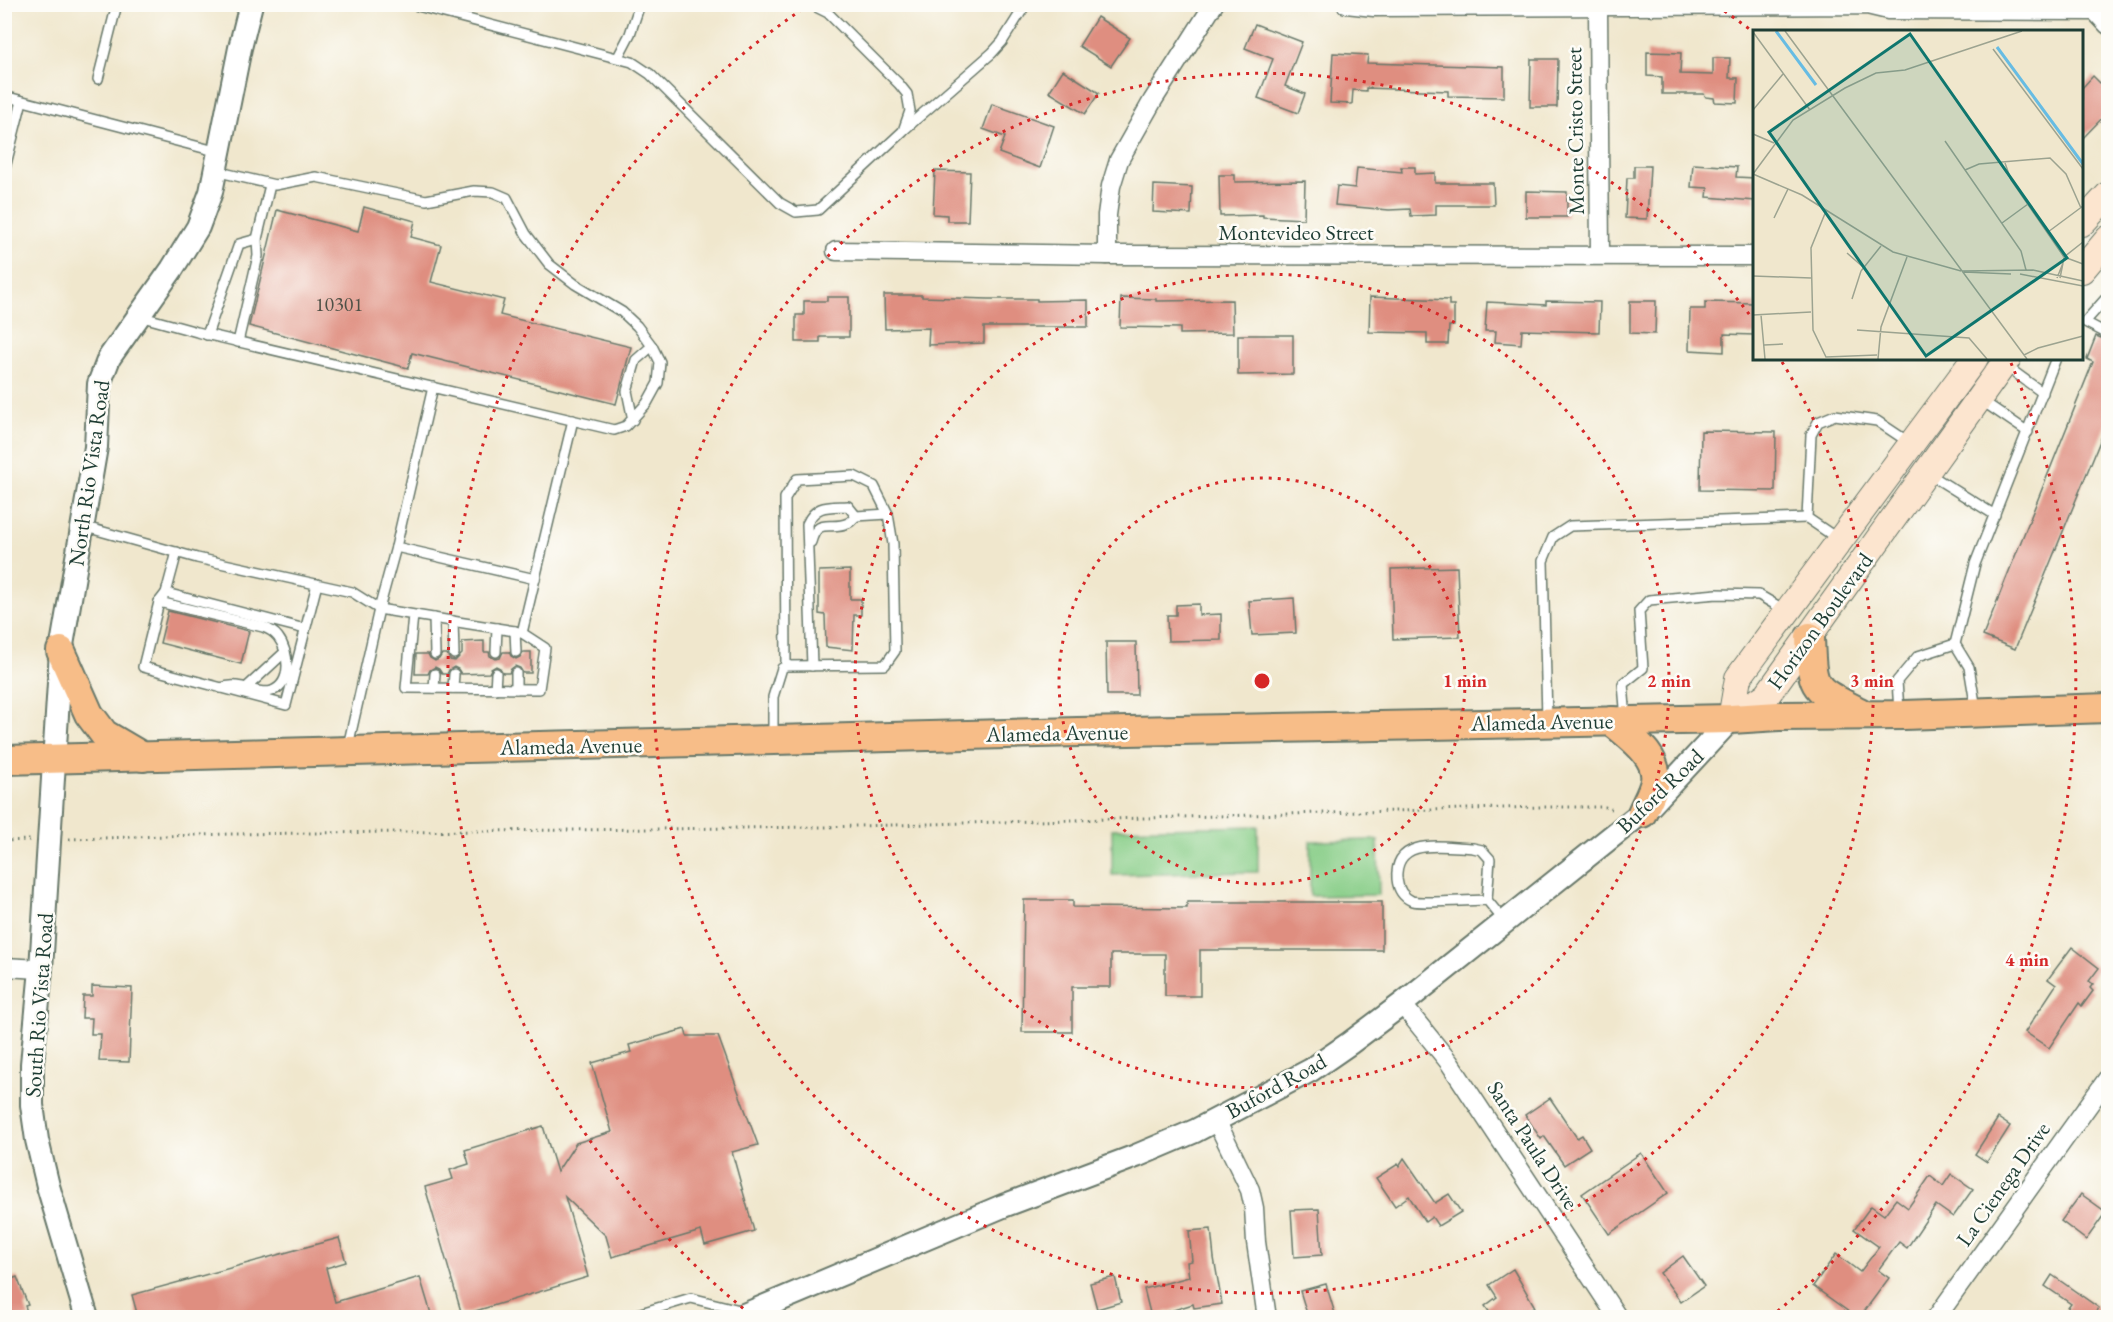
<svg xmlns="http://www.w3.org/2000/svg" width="2113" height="1322" font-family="'EB Garamond',serif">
<rect width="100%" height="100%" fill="#fdfcf7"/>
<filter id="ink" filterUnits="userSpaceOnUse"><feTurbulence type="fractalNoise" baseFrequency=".0167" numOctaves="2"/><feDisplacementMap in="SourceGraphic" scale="12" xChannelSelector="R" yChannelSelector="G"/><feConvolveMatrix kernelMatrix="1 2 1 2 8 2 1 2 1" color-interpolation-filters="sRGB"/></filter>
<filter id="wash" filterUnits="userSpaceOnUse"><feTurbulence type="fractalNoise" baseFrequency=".008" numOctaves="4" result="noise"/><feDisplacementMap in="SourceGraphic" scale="24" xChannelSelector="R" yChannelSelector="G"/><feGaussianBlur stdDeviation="1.35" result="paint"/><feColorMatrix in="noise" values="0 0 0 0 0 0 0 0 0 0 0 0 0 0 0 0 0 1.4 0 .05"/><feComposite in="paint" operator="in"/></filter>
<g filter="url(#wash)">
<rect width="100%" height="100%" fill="#f0e7cd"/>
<!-- green -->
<g fill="#87cd87" stroke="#53855e" stroke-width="1.5">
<polygon points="1258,826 1258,872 1112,875 1112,829"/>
<polygon points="1378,840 1379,895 1310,896 1310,841"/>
</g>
<g id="blocks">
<!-- building -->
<g fill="#df8e80">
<polygon points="1097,17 1130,38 1111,66 1079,46"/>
<polygon points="1255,24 1302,42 1285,86 1305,94 1298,113 1258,98 1273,59 1245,48"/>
<polygon points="1647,52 1681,53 1680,74 1713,75 1713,58 1730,58 1729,78 1738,78 1737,103 1715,102 1714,98 1706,97 1704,94 1662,94 1662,77 1647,76"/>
<polygon points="1333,53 1368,55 1367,63 1504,67 1504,97 1448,96 1448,91 1366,88 1366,91 1353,90 1352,104 1330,103"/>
<polygon points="1531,59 1558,59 1557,107 1530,107"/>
<polygon points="1063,70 1099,93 1085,114 1049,92"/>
<polygon points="2093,76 2109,92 2109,111 2082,139 2082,88"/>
<polygon points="992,104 1054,126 1040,168 999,153 1005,137 983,129"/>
<polygon points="1693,164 1737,167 1736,177 1755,178 1755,201 1707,197 1708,188 1691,187"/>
<polygon points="1634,166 1650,166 1647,219 1625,218 1627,178 1634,178"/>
<polygon points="1401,167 1415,167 1415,174 1435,173 1435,183 1493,183 1494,205 1436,205 1436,215 1411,216 1410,209 1389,210 1335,205 1337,186 1355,188 1357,168 1402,172"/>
<polygon points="935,171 970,172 968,221 947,221 947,215 933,214"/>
<polygon points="1219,175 1235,175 1235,182 1305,181 1304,219 1263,217 1263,215 1220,216"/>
<polygon points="1154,185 1192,187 1191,214 1153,212"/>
<polygon points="1526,191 1567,192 1567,217 1526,217"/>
<polygon points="364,207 415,221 411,237 441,245 431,282 504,300 500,315 631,347 616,404 412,353 408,368 249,326 277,210 358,231"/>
<polygon points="884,295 922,295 922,297 989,299 1037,299 1037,301 1088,300 1088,327 984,327 984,343 928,345 929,328 885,329"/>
<polygon points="827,297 849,297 849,337 820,337 820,342 796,342 796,315 804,315 804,301 827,301"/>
<polygon points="1370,297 1449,300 1449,305 1454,305 1454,326 1449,326 1448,344 1427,344 1427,333 1369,332"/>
<polygon points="1121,298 1156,299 1156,301 1232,300 1233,333 1180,334 1180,328 1120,327"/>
<polygon points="1546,301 1600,302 1599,332 1522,330 1521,344 1495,342 1496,331 1485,331 1487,302 1546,305"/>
<polygon points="1630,301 1656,301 1655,334 1630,333"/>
<polygon points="1705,302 1755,303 1755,335 1724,334 1724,352 1689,350 1690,309 1705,309"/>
<polygon points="1238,335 1293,335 1293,374 1238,375"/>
<polygon points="2096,336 2109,341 2109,419 2015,649 1983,636 2093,362 2087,359"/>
<polygon points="1701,431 1776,432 1775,491 1700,490"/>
<polygon points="1457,567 1460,637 1393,639 1391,569"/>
<polygon points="850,570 850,599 861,599 861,615 854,615 853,650 826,647 825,615 819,614 819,571"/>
<polygon points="1294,598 1296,633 1252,635 1249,601"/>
<polygon points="1199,604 1199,615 1221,614 1221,640 1168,641 1167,615 1176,615 1176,605"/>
<polygon points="168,611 249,631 241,664 160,643"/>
<polygon points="484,641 484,652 489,652 490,656 495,659 500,658 503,652 509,652 511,656 516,659 520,657 523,652 531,652 531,673 523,673 520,668 515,666 511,669 509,673 503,673 500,668 496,666 491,669 489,673 461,674 458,669 454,667 449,670 447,674 442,674 439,669 435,667 430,670 428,674 415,674 416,654 428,654 430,658 435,661 439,659 442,654 447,654 450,660 455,661 462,654 462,642"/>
<polygon points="1106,642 1136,642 1137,695 1107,695"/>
<polygon points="1024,900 1073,900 1073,907 1187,908 1187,902 1382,902 1382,950 1200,950 1200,996 1165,996 1165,954 1111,954 1111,987 1072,987 1072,1032 1022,1032"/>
<polygon points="2072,947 2099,968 2089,981 2093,984 2090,988 2093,991 2082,1006 2079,1003 2049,1048 2025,1032 2056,985 2048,979"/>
<polygon points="92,986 132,988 129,1062 99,1061 101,1034 91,1034 92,1018 82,1018 83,996 92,996"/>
<polygon points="685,1029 687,1036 718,1036 758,1145 732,1152 754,1231 705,1245 701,1231 612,1257 606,1236 565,1197 588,1277 462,1315 425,1187 453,1179 450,1170 469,1164 465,1150 543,1126 557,1172 576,1143 612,1132 592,1063 631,1052 629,1045"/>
<polygon points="1550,1098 1577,1138 1582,1135 1590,1148 1564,1165 1544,1136 1541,1139 1525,1115"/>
<polygon points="1998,1118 2010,1126 1987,1162 1975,1154"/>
<polygon points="1641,1153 1668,1193 1609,1234 1582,1194"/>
<polygon points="1404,1158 1435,1203 1449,1194 1461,1212 1438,1226 1432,1217 1425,1222 1409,1196 1395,1206 1376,1178 1398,1164 1399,1166"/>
<polygon points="1951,1174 1973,1189 1953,1217 1936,1205 1907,1248 1899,1242 1878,1270 1889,1278 1860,1317 1856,1317 1813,1286 1836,1254 1860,1272 1879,1247 1854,1229 1871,1206 1884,1215 1896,1199 1908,1208 1930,1176 1943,1186"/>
<polygon points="2081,1194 2106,1212 2086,1240 2061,1221"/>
<polygon points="1319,1209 1322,1255 1294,1257 1291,1210"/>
<polygon points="1211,1229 1214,1258 1222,1304 1194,1308 1193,1304 1151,1317 1144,1289 1189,1277 1187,1262 1192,1261 1189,1231"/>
<polygon points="339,1238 346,1262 326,1268 335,1302 420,1277 432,1317 138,1317 132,1295"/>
<polygon points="1683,1256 1704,1286 1681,1302 1660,1273"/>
<polygon points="1513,1269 1535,1307 1519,1317 1493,1317 1485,1306 1497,1297 1489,1285"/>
<polygon points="2052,1275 2099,1308 2093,1317 2061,1317 2071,1304 2045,1286"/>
<polygon points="17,1277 28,1305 25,1306 29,1317 4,1317 4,1282"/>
<polygon points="1115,1277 1121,1302 1097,1309 1090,1283"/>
<polygon points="1326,1284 1336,1317 1308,1317 1300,1291"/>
</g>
</g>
</g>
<g filter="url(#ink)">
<use href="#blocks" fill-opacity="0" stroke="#68786a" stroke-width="1.5"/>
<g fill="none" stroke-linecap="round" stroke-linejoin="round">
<!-- service casing -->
<g stroke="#68786a" stroke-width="12">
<g id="service">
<polyline points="410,4 632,62 650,74 780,203 796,212 818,210 903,131 910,111 907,94 899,84 828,13 810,4"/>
<polyline points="618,57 630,34 640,4"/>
<polyline points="98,79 117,4"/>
<polyline points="4,96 219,152"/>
<polyline points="905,129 992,53 1002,42 1026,4"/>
<polyline points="4,172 22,101"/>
<polyline points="2108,296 2085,322 2108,334"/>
<polyline points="139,316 197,332 614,430 626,426 647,403 658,383 660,362 652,346 637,326 622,312 575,284 549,264 526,234 507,198 493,192 474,191 426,200 316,177 275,185 215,171"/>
<polyline points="207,335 239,244 257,239 270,185"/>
<polyline points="238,342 258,256 257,239"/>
<polyline points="2006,366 2043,393"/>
<polyline points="433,387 396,547 535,579"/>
<polyline points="1981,400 2028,432"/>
<polyline points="633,420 627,391 636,360 652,346"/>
<polyline points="1929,474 1995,515"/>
<polyline points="82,526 197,558 352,592 379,609 348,746"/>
<polyline points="1838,539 1807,518 1811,435 1818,422 1835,415 1877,421 1910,443"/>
<path d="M 811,542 C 818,516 830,531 848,523 C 851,522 853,519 856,516"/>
<path d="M 396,547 L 379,609 C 425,617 470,624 515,631 L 522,633 L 545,648 L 539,689 L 406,688 L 413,615"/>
<polyline points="177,552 166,593 159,602 143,667 286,705 317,584"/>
<polyline points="166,593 305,629"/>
<path d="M 159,602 L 263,627 C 269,629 274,632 278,637 C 289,651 293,683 272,691 C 256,696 241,680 221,688"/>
<polyline points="434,618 435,654"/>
<polyline points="453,621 454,654"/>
<polyline points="515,631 516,652"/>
<polyline points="522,633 573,420"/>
<polyline points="496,652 497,628"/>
<path d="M 812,666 L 807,524 C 816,504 828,507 848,506 L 856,516 L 888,514"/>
<polyline points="247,687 285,652"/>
<polyline points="434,688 435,674"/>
<polyline points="453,688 454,674"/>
<polyline points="495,689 496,673"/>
<polyline points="516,689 516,673"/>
<polyline points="1976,709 1969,667 1955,644 1975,564 2056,358"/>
<polyline points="1899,711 1897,681 1918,656 1955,644"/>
<polyline points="1547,719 1543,561 1553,537 1570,526 1807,518"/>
<polyline points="1626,719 1623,684 1643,668 1639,611 1649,600 1717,594 1759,595 1786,611"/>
<polyline points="773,735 773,697 782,668 786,666 785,498 797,479 854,476 874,486 888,514 893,544 895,651 885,665 786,666"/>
<path d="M 1487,900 C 1473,900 1422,904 1412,901 C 1403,897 1398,889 1397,879 C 1394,836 1444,847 1473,848 L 1482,850 L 1490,859 L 1487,900 L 1505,922"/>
<polyline points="624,1318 691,1298 744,1311"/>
</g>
</g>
<!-- minor casing -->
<g stroke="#68786a" stroke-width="21">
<g id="minor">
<polyline points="1346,4 1374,7 1867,5 1888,10 2095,11 2108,25"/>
<polyline points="1598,7 1600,255"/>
<polyline points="836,251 1107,255 1754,256"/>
<polyline points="1107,255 1107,215 1111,186 1119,160 1153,100 1214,4"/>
<polyline points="4,967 41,969"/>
<polyline points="1402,1004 1449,1062 1618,1318"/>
<polyline points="1216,1120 1250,1190 1254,1208 1256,1242 1267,1318"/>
<polyline points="1936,1318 2108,1078"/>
</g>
</g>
<!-- tertiary casing -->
<g stroke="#68786a" stroke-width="26">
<g id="tertiary">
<polyline points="87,1318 48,1186 37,1140 32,1105 32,1064 41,969 61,651 96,447 99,384 109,358 172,269 198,227 211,192 240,48 251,4"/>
<polyline points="737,1318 1003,1206 1136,1156 1195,1131 1311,1070 1350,1043 1402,1004 1650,806 1731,719"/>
</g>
</g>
<!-- secondary casing -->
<g stroke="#68786a" stroke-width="28">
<g id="secondary">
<polyline points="2082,223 2108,195"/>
<polyline points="2082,270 2108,239"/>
<polyline points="1731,719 1767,695 2008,358"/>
<polyline points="1731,719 1738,678 1975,358"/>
</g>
</g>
<!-- primary casing -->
<g stroke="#68786a" stroke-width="32">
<g id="primary">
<path d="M 1810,637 C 1812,692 1812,687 1861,713"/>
<polyline points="61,651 89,714 104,734 143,757"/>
<path d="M 1612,721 C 1628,736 1659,755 1655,781 C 1653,792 1646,803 1642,813"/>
<polyline points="4,760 1078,732 1731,719 1779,716 1904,715 2108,708"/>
</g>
</g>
<!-- path -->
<g stroke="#68786a" stroke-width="3" stroke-dasharray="1.5 4.5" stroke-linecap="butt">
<polyline points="69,839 230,834 822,827 1539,807 1605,807 1613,810"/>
<polyline points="4,841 30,840"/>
</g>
<!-- service -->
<use href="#service" stroke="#fff" stroke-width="9"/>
<!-- minor -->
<use href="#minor" stroke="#fff" stroke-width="18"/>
<!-- tertiary -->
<use href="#tertiary" stroke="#fff" stroke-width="22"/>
<!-- secondary -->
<use href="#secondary" stroke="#fce5cf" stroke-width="26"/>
<!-- primary -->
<use href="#primary" stroke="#f7bd88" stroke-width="28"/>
</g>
</g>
<!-- distance rings -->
<g fill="none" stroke="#d62828" stroke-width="3" stroke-dasharray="3 6">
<circle cx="1262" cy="681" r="203"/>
<circle cx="1262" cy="681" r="407"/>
<path d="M1782 362A610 610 0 1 1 1752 318"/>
<path d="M750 1314A814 814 0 0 1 807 6M1717 6A814 814 0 0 1 1752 31M2011 363A814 814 0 0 1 1774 1314"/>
</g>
<g text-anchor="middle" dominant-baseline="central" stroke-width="5" stroke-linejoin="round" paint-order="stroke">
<!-- number labels -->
<g font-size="20" fill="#4f5147">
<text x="339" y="304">10301</text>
</g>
<!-- street labels -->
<g font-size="22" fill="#1f3d34" stroke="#fdfcf7">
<text transform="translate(1575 131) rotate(-91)">Monte Cristo Street</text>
<text x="1296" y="232">Montevideo Street</text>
<text transform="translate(89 473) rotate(-82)">North Rio Vista Road</text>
<text transform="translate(1820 621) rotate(-54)">Horizon Boulevard</text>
<text transform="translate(1542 722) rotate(-1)">Alameda Avenue</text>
<text transform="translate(1057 733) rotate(-1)">Alameda Avenue</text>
<text transform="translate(571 746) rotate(-1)">Alameda Avenue</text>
<text transform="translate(1660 791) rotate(-44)">Buford Road</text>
<text transform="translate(39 1005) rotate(-86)">South Rio Vista Road</text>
<text transform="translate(1276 1086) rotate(-29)">Buford Road</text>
<text transform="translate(1533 1145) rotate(57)">Santa Paula Drive</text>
<text transform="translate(2003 1184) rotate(-55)">La Cienega Drive</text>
</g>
</g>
<!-- overview -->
<g transform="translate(1753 30)">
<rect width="330" height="330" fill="#f0e7cd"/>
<path fill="none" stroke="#67bce3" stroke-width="3" d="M 23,1 L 63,55M 244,17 L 330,134"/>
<path fill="none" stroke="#9ca390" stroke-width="1.5" d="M 32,1 L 274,329M 0,2 L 57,80M 240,19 L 330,139M 0,80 L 30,44M 0,104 L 21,113M 192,111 L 268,221 L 273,240M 252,133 L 258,150 L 311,227 L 310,233M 212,140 L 226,134 L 297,128 L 313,144 L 328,178M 0,144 L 40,90 L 92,58 L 123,43 L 152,40 L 269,1M 0,144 L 49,165 L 140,222 L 208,241M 73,181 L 58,218 L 60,300 L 73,327 L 124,325M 21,188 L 35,159M 249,193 L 275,174M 295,202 L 330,176M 330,212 L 311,227 L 330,234M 94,223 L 110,237M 209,241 L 280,240 L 330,251M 211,242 L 258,244M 267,244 L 330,256M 0,246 L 58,248M 304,248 L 310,233 L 307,248M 99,269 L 108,241 L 128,216M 0,285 L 58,282M 8,285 L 12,329M 104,300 L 216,308 L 234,329M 11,315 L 30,314M 271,325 L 285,318 L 330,306M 125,329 L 128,297 L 154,227"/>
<path fill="#0f766e" fill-opacity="0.15" stroke="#0f766e" stroke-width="3" d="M 157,4 L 314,228 L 173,326 L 16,102 Z"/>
<rect width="330" height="330" fill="none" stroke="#1f3d34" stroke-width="3"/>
</g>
<circle cx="1262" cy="681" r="9" fill="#d62828" stroke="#fdfcf7" stroke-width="3"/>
<g font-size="18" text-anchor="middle" font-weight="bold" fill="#d62828" stroke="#fdfcf7" stroke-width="5" stroke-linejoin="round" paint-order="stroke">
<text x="1465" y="687">1 min</text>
<text x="1669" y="687">2 min</text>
<text x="1872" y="687">3 min</text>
<text x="2027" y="966">4 min</text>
</g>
<!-- margin -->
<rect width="2113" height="1322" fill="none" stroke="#fdfcf7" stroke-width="24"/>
</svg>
